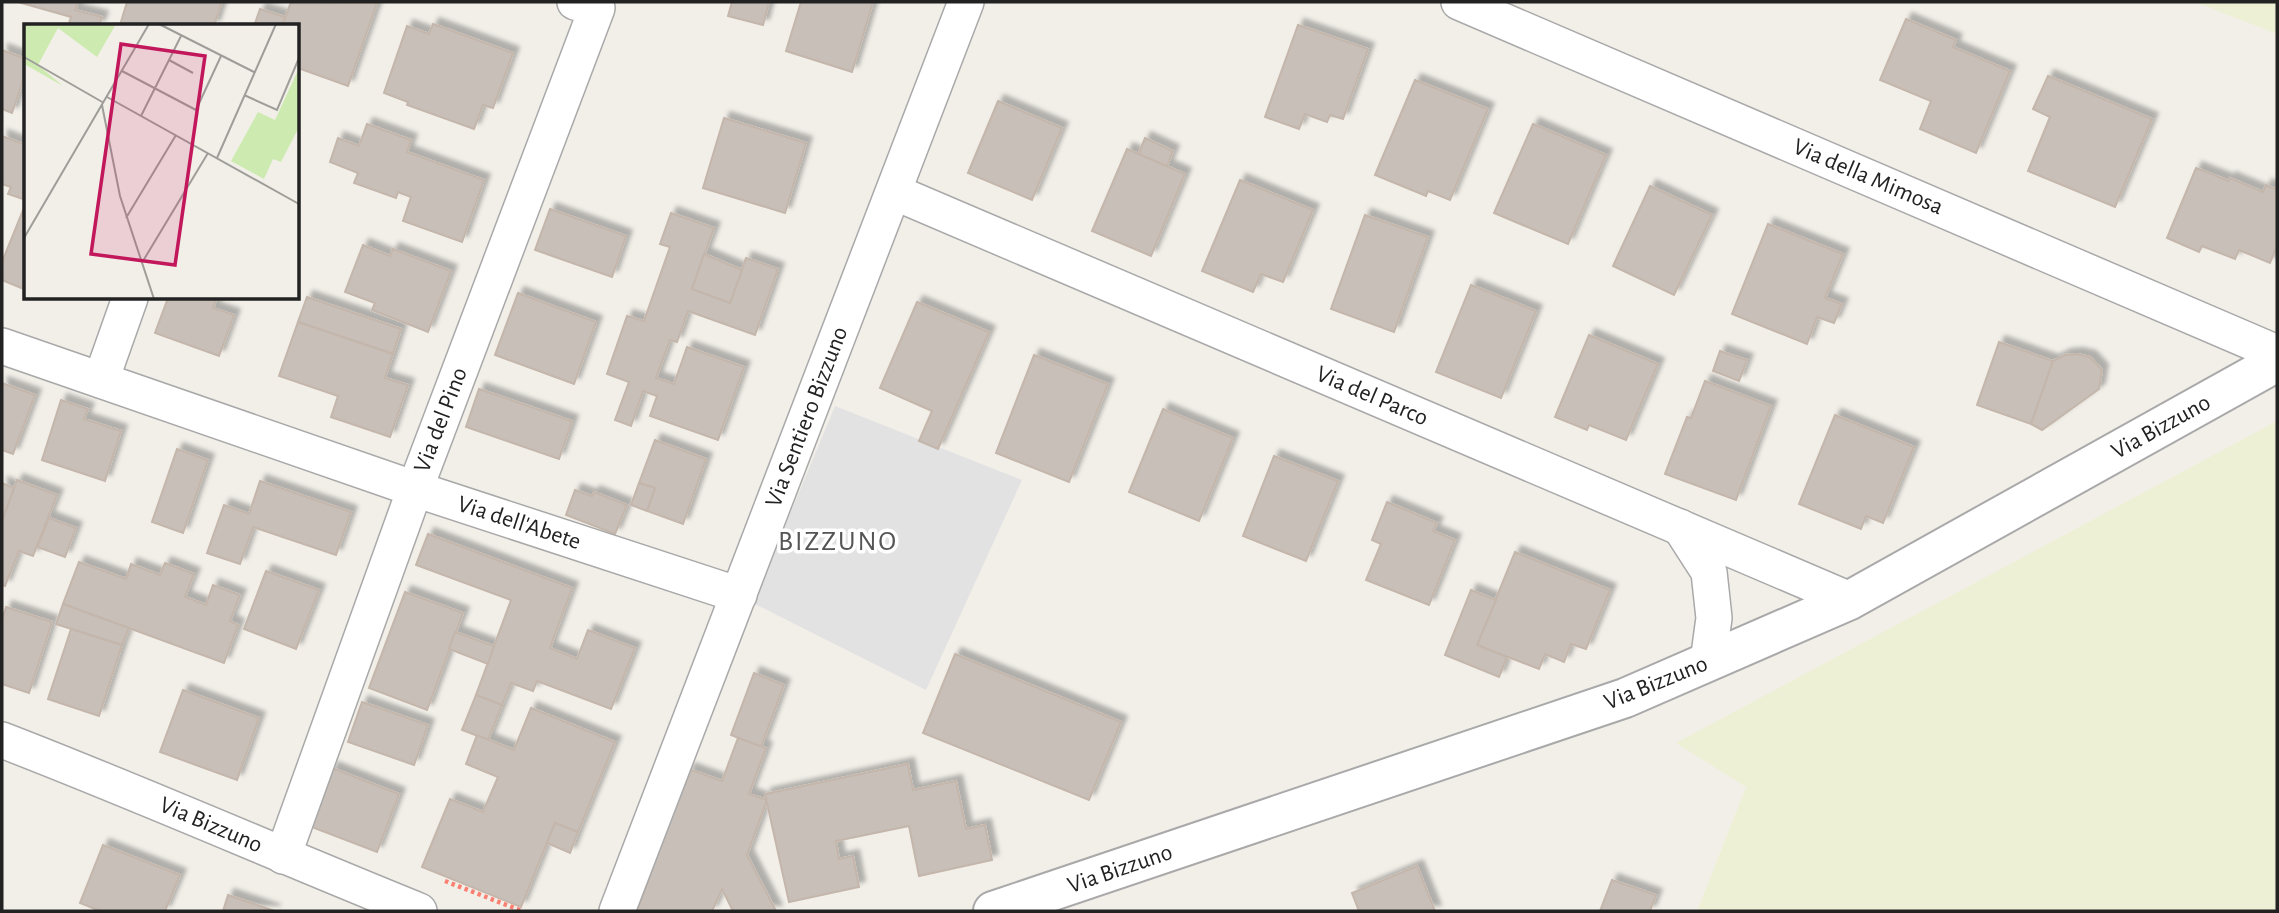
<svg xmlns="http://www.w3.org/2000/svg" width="2279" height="913" font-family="'Alegreya Sans',sans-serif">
<defs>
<filter id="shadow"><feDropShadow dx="6" dy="-6" stdDeviation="2" flood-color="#0004"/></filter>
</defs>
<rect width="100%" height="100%" fill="#f2efe9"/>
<!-- farmland -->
<g fill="#eef0d5">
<polygon points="2195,2 2277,2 2277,34"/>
<polygon points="2277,421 2277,911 1697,911 1746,787 1676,743"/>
</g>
<!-- parking -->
<polygon fill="#e2e2e2" points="835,406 1022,480 926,690 753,603"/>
<!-- building -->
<g fill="#c7bfb8" stroke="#c4b6ab" stroke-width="2" filter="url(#shadow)">
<polygon points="18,2 78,2 75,10 102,17 99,26 68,26 71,17"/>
<polygon points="127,2 222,2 214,26 125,26 120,25"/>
<polygon points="291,2 377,3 348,86 298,68 298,26 282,26"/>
<polygon points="732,2 769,2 763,25 728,16"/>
<polygon points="801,2 873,2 852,72 786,51"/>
<polygon points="260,9 285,17 282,26 254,26"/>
<polygon points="1906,19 1956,40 1953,47 2010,71 1976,153 1920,129 1931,101 1880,80"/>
<polygon points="433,24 513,53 493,108 483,105 474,129 407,105 408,102 384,93 407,26 429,34"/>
<polygon points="1298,25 1368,49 1343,119 1330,115 1327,122 1305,114 1299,129 1265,117"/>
<polygon points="2,50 26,59 26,71 12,113 2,109"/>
<polygon points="2048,76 2152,119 2115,207 2028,171 2050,117 2033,109"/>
<polygon points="1415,80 1488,109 1450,200 1428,191 1426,196 1375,175"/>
<polygon points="998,101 1062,128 1032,200 968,173"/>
<polygon points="724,118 806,143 785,213 703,188"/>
<polygon points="367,124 411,140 407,152 484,180 462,242 403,221 411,197 398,192 396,198 354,183 358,173 330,162 338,138 359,146"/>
<polygon points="1533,124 1606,155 1568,244 1494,213"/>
<polygon points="2,136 26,145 24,152 26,153 26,200 8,194 11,187 2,184"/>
<polygon points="1145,138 1173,151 1167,166 1138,155"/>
<polygon points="1127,149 1185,174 1151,256 1092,231"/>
<polygon points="2196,168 2229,181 2230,178 2263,192 2266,185 2277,190 2277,246 2270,263 2239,250 2235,259 2202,246 2199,252 2167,238"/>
<polygon points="1240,180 1313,210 1283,282 1261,274 1253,292 1202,271"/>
<polygon points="1650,186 1712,215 1674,295 1613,266"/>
<polygon points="24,208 26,209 26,290 2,280 2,262"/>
<polygon points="550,209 626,236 612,277 535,250"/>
<polygon points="671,213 714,228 692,289 730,303 746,258 778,269 755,335 688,311 677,342 670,340 656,378 674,384 687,347 744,367 718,440 650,416 657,396 643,391 631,426 615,420 629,382 607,374 627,316 644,321 670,247 660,244"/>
<polygon points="1365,215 1428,237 1394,332 1331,309"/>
<polygon points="1768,224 1843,254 1825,298 1842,304 1834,323 1817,317 1807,344 1732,314"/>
<polygon points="363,245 390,256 393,249 451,271 428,332 372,310 375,303 345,292"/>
<polygon points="704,254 742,270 730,303 692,289"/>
<polygon points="1471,285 1536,311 1501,398 1436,372"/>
<polygon points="518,293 596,322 574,384 495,355"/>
<polygon points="307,297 401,329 393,354 298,322"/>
<polygon points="168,298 217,298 213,308 234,315 219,356 155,333"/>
<polygon points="917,302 989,332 938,449 919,441 932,411 880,388"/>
<polygon points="298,322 393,354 385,378 408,385 390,437 331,417 338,396 279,376"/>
<polygon points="1589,335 1658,364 1626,440 1589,425 1587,430 1555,417"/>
<polygon points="1999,342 2053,361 2031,424 1977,405"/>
<polygon points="1720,351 1747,360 1739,381 1713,371"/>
<polygon points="2077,354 2090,357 2102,370 2099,389 2042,430 2031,424 2053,361 2065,355"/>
<polygon points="1034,355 1108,384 1069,482 996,453"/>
<polygon points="1705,381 1771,406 1736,500 1665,474 1687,417 1691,418"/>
<polygon points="2,383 35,395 13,454 2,450"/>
<polygon points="479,389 572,421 559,459 466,427"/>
<polygon points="61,400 88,409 84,419 121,431 105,481 42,460"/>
<polygon points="1163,409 1233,438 1199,521 1129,492"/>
<polygon points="1835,415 1914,447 1883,523 1866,516 1861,529 1799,504"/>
<polygon points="655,440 706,459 683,524 647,511 655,488 639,483"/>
<polygon points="177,449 208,460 183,533 152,522"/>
<polygon points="1274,456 1338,481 1306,561 1243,536"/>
<polygon points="17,480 57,495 33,556 19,551 5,586 2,585 2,521"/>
<polygon points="260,481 351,512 336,555 253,527 240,564 207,553 224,505 249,514"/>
<polygon points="2,483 14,488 2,521"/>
<polygon points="639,483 655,488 647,511 631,505"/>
<polygon points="575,490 592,496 594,492 627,505 615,534 566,515"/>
<polygon points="1387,502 1437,523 1433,531 1455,540 1429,605 1366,580 1381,544 1372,540"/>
<polygon points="49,518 76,528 65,557 37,547"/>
<polygon points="428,534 572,588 550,648 577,659 588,630 635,648 611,709 537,681 533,691 511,683 502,705 476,695 511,600 416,565"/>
<polygon points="1515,552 1610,590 1586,649 1571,644 1564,662 1545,654 1539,669 1477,645"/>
<polygon points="79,562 126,579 131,564 160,575 165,563 194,574 185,597 206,605 213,585 240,595 230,621 238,625 224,663 63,604"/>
<polygon points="266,571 319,590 296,649 244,629"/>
<polygon points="1471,590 1496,600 1477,645 1507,657 1499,677 1445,655"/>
<polygon points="405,592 463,613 427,710 369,688"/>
<polygon points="63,604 129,628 122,645 56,624"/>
<polygon points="6,607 52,622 29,693 2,684 2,620"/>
<polygon points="71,629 122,645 99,716 48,699"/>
<polygon points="455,632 494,646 488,664 449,649"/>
<polygon points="955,654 1121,722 1089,800 923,733"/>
<polygon points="754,673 784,685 761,747 731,735"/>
<polygon points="183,690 259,718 237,780 160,752"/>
<polygon points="476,695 502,705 488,740 462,730"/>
<polygon points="362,702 428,725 414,765 348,742"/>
<polygon points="531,708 615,742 578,832 555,823 521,907 422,867 450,799 483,812 498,777 466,764 477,735 514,750"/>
<polygon points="738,738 766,748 749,794 767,800 747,855 776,911 733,911 722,889 712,911 637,911 689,769 722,781"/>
<polygon points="908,764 913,790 956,781 966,829 985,825 992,860 919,876 909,826 836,841 839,859 853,856 859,887 789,902 765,794"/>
<polygon points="332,768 399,794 377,852 309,826"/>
<polygon points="555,823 578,832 570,853 547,843"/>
<polygon points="103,845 180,875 165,911 100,911 80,903"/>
<polygon points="1417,866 1435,911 1359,911 1352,893"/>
<polygon points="1612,880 1656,895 1650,911 1600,911"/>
<polygon points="228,895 275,911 223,911"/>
</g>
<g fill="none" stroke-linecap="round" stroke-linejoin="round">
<!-- minor casing -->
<g stroke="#a9a9a9" stroke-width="38">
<g id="minor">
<polyline points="1459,2 2277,353"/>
<polyline points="894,192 1850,600"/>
<polyline points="2,346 415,489 739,595"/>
<polyline points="101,380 130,298"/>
<polyline points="1680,527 1709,572 1714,618 1708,662"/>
<path d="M 2,740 C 142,794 280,855 419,911"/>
<polyline points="283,856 415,489 597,8 575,2"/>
<polyline points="617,911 966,2"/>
</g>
</g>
<!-- tertiary casing -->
<g stroke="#a9a9a9" stroke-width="42">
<polyline id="tertiary" points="993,911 1625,698 1850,600 2277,362"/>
</g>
<!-- path -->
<polyline stroke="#fa8072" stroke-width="4.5" stroke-dasharray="3.5 3.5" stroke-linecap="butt" points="445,881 522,911"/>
<!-- minor -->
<use href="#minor" stroke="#fff" stroke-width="35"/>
<!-- tertiary -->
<use href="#tertiary" stroke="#fff" stroke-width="38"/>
</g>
<g text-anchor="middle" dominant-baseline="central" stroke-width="7" stroke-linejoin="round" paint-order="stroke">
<!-- street labels -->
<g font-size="24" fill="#222" stroke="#fff">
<text transform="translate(1868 177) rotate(23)">Via della Mimosa</text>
<text transform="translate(1372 396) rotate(23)">Via del Parco</text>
<text transform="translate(807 417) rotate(-69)">Via Sentiero Bizzuno</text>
<text transform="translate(441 420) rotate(-69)">Via del Pino</text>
<text transform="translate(2161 427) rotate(-29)">Via Bizzuno</text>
<text transform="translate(519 523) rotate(18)">Via dell'Abete</text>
<text transform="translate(1656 683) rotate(-22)">Via Bizzuno</text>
<text transform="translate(211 825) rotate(23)">Via Bizzuno</text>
<text transform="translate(1120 869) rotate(-19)">Via Bizzuno</text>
</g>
<!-- quarter labels -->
<g font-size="28" letter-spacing="2" fill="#555" stroke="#fff">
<text x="838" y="542">BIZZUNO</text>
</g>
</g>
<!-- overview -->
<g transform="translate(24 24)">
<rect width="275" height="275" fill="#f2efe9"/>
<path d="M 0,0 L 92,0 L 73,33 L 34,4 L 14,41 L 39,62 L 0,40 ZM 275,44 L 275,103 L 257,138 L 249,135 L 240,155 L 207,137 L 234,88 L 251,96 Z" fill="#cdebb0"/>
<path fill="none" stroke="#9f9d99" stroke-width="2" d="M 135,0 L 230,48M 0,33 L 80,79M 145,36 L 169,49M 98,47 L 172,86 L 197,32M 220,71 L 253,86 L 275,34M 83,73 L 275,180M 78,81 L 96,172 L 130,275M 117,92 L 157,12M 193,134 L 252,0M 102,194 L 152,111M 0,214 L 125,0M 119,237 L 184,129"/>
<path fill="#c2185b" fill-opacity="0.15" stroke="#c2185b" stroke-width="3.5" d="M 97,20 L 181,32 L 151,241 L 67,230 Z"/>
<rect width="275" height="275" fill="none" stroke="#222" stroke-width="3.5"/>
</g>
<!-- border -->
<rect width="2279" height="913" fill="none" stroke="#222222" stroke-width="7"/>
</svg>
